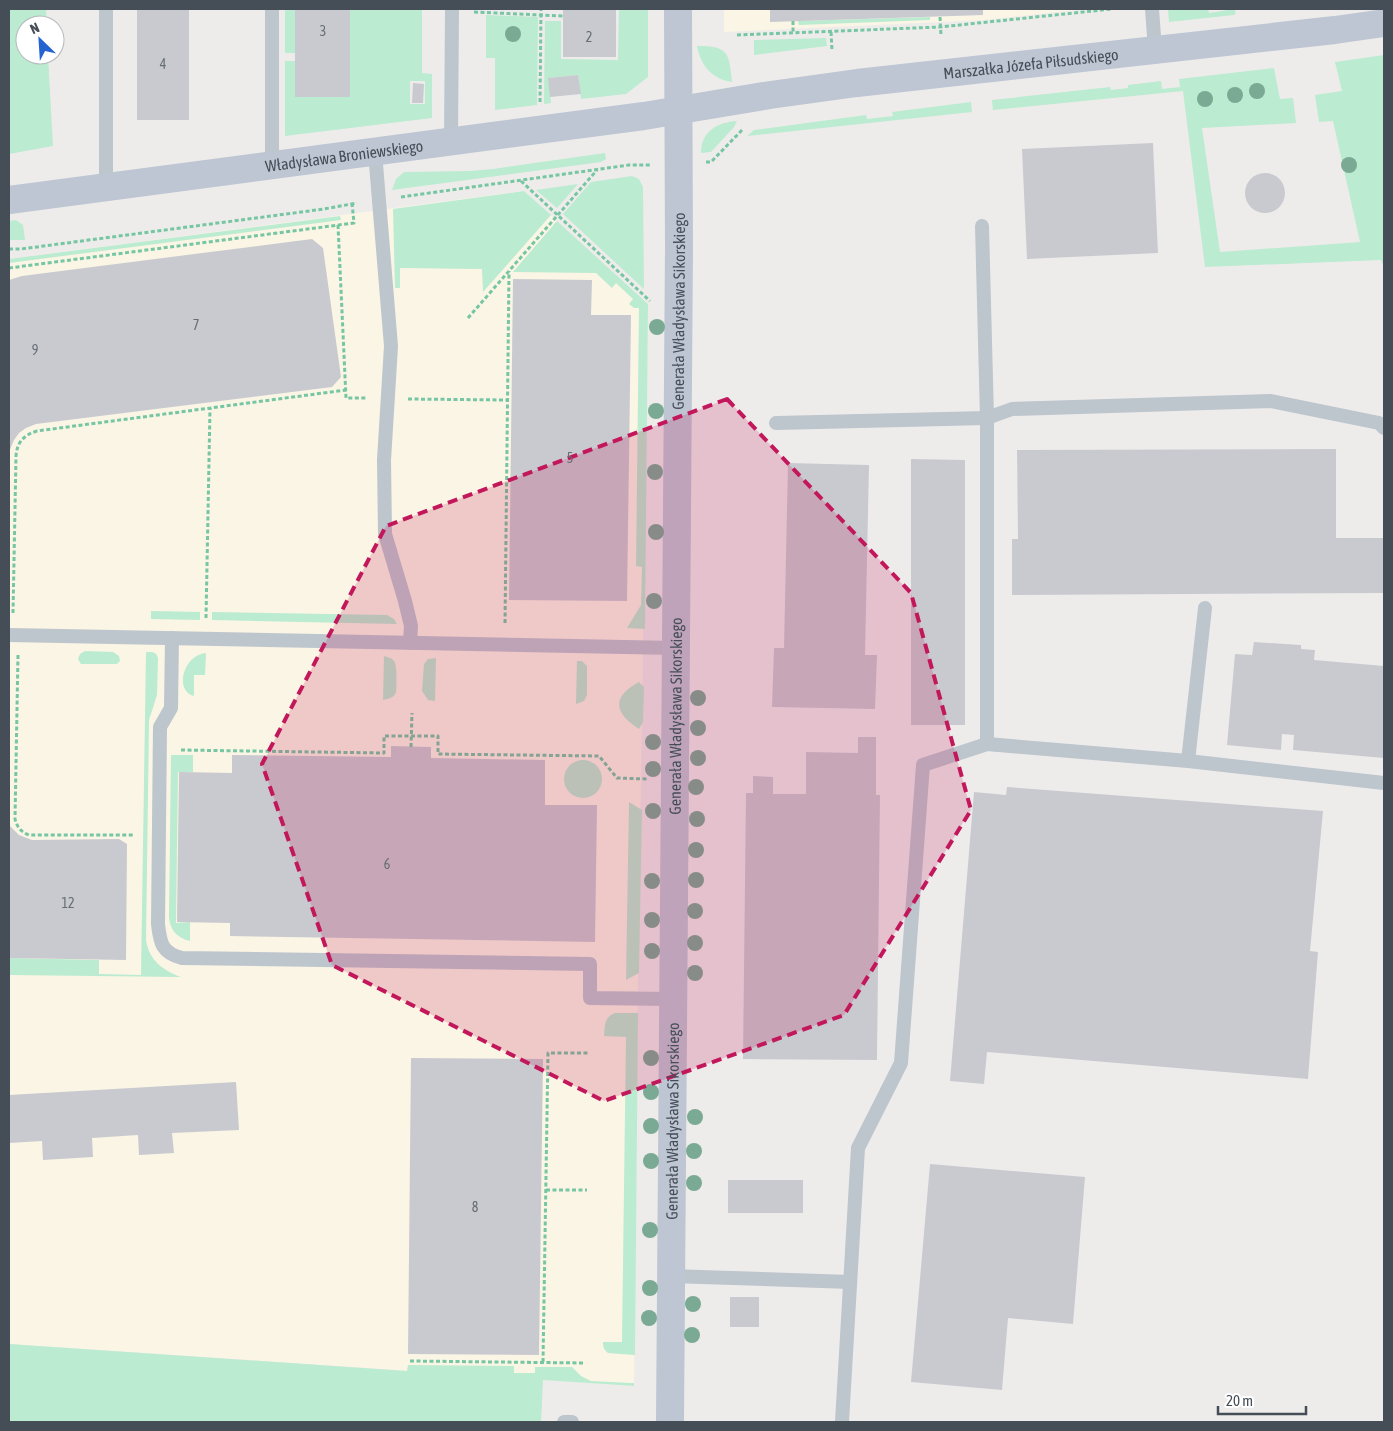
<svg xmlns="http://www.w3.org/2000/svg" width="1393" height="1431" font-family="'Asap Condensed',sans-serif">
<rect width="100%" height="100%" fill="#eeeceb"/>
<!-- commercial -->
<g fill="#faf5e4">
<polygon points="724,9 1084,9 984,20 724,32"/>
<polygon points="524,191 648,304 638,984 634,1386 9,1344 9,259"/>
</g>
<!-- green -->
<g fill="#bbebd0" fill-rule="evenodd">
<polygon points="9,9 46,9 47,25 25,25 25,55 48,55 53,146 9,154"/>
<rect x="285" y="9" width="10" height="44"/>
<path d="M 350,9 L 422,9 L 422,73 L 432,74 L 432,118 L 285,136 L 285,61 L 295,61 L 295,97 L 349,97 ZM 410,81 L 425,81 L 425,104 L 410,104 Z"/>
<polygon points="619,9 648,9 648,77 626,94 581,99 578,75 549,78 551,103 544,104 545,21 561,21 561,59 618,60"/>
<polygon points="1168,9 1208,9 1209,13 1234,9 1236,13 1234,15 1169,22"/>
<polygon points="486,15 538,17 537,105 495,110 495,58 486,58"/>
<polygon points="930,17 930,20 799,25 798,21"/>
<polygon points="826,38 827,46 754,55 754,40"/>
<path d="M 697,46 C 729,46 729,53 732,82 C 712,79 701,66 697,46 Z"/>
<polygon points="1384,55 1384,267 1381,260 1205,267 1183,91 993,110 992,100 1110,87 1111,90 1128,88 1128,85 1161,81 1162,89 1180,87 1179,79 1274,68 1280,99 1293,98 1296,123 1202,128 1220,252 1360,242 1333,121 1319,122 1315,95 1342,91 1335,62"/>
<polygon points="971,102 972,112 747,136 754,130 866,115 867,119 893,116 892,112"/>
<path d="M 737,121 L 734,127 L 711,152 L 701,153 C 701,131 718,122 737,121 Z"/>
<polygon points="605,153 606,159 601,162 392,190 396,179 404,172 470,171 493,169"/>
<polygon points="632,176 639,179 643,187 644,289 563,214 591,182"/>
<polygon points="578,184 557,208 536,190"/>
<polygon points="524,191 551,215 483,292 482,269 400,268 400,288 395,288 393,209"/>
<polygon points="340,216 341,220 9,263 9,259"/>
<polygon points="16,220 23,225 25,240 9,240 9,221"/>
<polygon points="557,221 648,304 645,629 627,628 641,605 642,567 636,566 639,308 634,308 629,304 633,299 616,283 612,288 596,273 513,272"/>
<polygon points="151,611 200,612 200,620 151,619"/>
<polygon points="212,612 387,615 394,619 397,624 212,620"/>
<polygon points="85,651 113,652 119,656 120,661 117,664 81,664 78,659 80,654"/>
<path d="M 146,652 C 152,652 156,651 158,658 L 157,695 L 149,720 L 146,940 C 149,960 162,970 181,977 L 9,975 L 9,958 L 99,960 L 99,974 L 141,975 Z"/>
<path d="M 206,653 L 205,675 L 194,675 L 194,696 C 174,691 183,655 206,653 Z"/>
<path d="M 384,656 C 387,657 392,658 394,661 C 397,664 397,687 396,692 C 394,698 388,699 383,700 Z"/>
<polygon points="436,658 435,701 428,700 422,691 424,664 428,659"/>
<polygon points="577,661 582,661 587,666 587,695 584,701 576,704"/>
<path d="M 639,682 L 644,687 L 643,722 L 639,729 C 614,713 611,697 639,682 Z"/>
<path d="M 171,755 L 193,755 L 193,772 L 178,772 L 176,923 L 190,922 L 190,941 C 177,938 170,930 169,917 Z"/>
<circle cx="583" cy="779" r="19"/>
<polygon points="629,802 642,810 639,973 626,980"/>
<path d="M 615,1013 L 638,1013 L 635,1355 L 608,1353 C 604,1350 603,1347 603,1342 L 622,1342 L 626,1037 L 604,1036 C 605,1026 604,1017 615,1013 Z"/>
<polygon points="9,1344 407,1371 408,1365 514,1366 514,1373 535,1373 535,1367 572,1367 581,1376 591,1381 630,1383 634,1383 634,1386 543,1380 541,1422 9,1422"/>
</g>
<!-- building -->
<g fill="#c9cad0">
<rect x="137" y="9" width="52" height="111"/>
<rect x="295" y="9" width="55" height="88"/>
<rect x="563" y="9" width="53" height="48"/>
<polygon points="770,9 983,9 983,15 770,22"/>
<polygon points="578,75 581,94 550,97 548,78"/>
<polygon points="413,83 424,84 423,103 412,103"/>
<polygon points="1153,143 1158,253 1027,259 1022,149"/>
<circle cx="1265" cy="193" r="20"/>
<polygon points="312,239 323,248 341,377 332,387 36,424 26,428 19,433 14,440 9,452 9,280 22,276"/>
<polygon points="513,279 592,280 591,315 631,315 627,601 509,600"/>
<polygon points="1336,449 1336,538 1384,538 1384,593 1012,595 1012,539 1018,539 1017,450"/>
<polygon points="911,459 965,460 965,725 911,725"/>
<polygon points="788,463 869,465 865,655 877,655 875,709 772,707 774,648 784,648"/>
<polygon points="1254,642 1301,645 1301,649 1315,650 1314,660 1384,666 1384,758 1293,750 1294,735 1282,734 1281,750 1227,745 1235,654 1252,655"/>
<polygon points="858,737 876,737 876,795 880,795 877,1060 743,1059 746,793 753,793 753,776 773,777 773,794 806,794 806,752 858,753"/>
<polygon points="391,746 431,747 431,758 545,760 545,805 597,805 595,942 230,936 230,923 177,922 179,772 232,773 232,755 391,757"/>
<polygon points="1007,787 1323,811 1310,951 1318,952 1308,1079 987,1052 984,1084 950,1081 974,792 1006,795"/>
<polygon points="9,825 19,835 32,840 119,839 127,844 126,960 9,958"/>
<polygon points="411,1058 543,1059 539,1355 408,1354"/>
<polygon points="236,1082 239,1130 172,1133 174,1153 139,1155 138,1135 92,1138 93,1157 43,1160 42,1141 9,1143 9,1095"/>
<polygon points="930,1164 1085,1177 1073,1324 1008,1318 1002,1390 911,1382"/>
<rect x="728" y="1180" width="75" height="33"/>
<rect x="730" y="1297" width="29" height="30"/>
</g>
<g fill="none" stroke-linecap="round" stroke-linejoin="round">
<!-- path -->
<g stroke="#76c6a3" stroke-width="3" stroke-dasharray="4 2.5" stroke-linecap="butt">
<polyline points="474,12 563,16"/>
<polyline points="940,17 941,36"/>
<polyline points="793,21 793,33"/>
<polyline points="831,32 832,50"/>
<polyline points="737,35 940,27 1112,9"/>
<polyline points="540,102 541,9"/>
<polyline points="706,162 711,162 743,129"/>
<polyline points="521,181 650,301"/>
<polyline points="401,197 629,165 650,165"/>
<polyline points="338,225 346,398 367,398"/>
<polyline points="9,249 21,249 324,209 357,203"/>
<polyline points="9,268 354,223 352,203"/>
<polyline points="468,318 597,170"/>
<polyline points="408,399 507,400"/>
<path d="M 13,613 L 16,456 C 17,442 24,435 37,431 L 346,390"/>
<polyline points="206,618 210,408"/>
<polyline points="505,623 509,271"/>
<path d="M 18,655 L 15,819 C 17,827 21,832 29,835 L 134,835"/>
<polyline points="411,747 412,713"/>
<polyline points="181,750 384,753 384,736 438,736 438,754 599,756 617,778 647,779"/>
<polyline points="546,1190 587,1190"/>
<polyline points="410,1361 585,1363"/>
<polyline points="543,1362 548,1053 589,1053"/>
</g>
<!-- lane -->
<g stroke="#bdc5cd" stroke-width="14">
<polyline points="1152,9 1155,50"/>
<polyline points="451,141 452,9"/>
<polyline points="375,152 391,346 384,460 385,534 405,601 411,626 410,643"/>
<polyline points="272,165 272,9"/>
<polyline points="106,187 106,9"/>
<polyline points="982,226 987,418 987,744"/>
<polyline points="776,423 987,418 1012,409 1271,401 1379,423 1384,428"/>
<polyline points="9,635 676,648"/>
<path d="M 172,638 L 171,708 L 160,727 L 158,924 C 160,943 162,953 182,958 L 590,964 L 590,998 L 673,999"/>
<polyline points="1188,761 1205,608"/>
<polyline points="671,1276 850,1282"/>
<polyline points="564,1422 572,1422"/>
<polyline points="842,1422 858,1148 901,1063 923,765 987,744 1188,761 1384,783"/>
</g>
<!-- secondary -->
<g stroke="#bdc6d2" stroke-width="28">
<path id="s1" d="M 9,200 L 644,116 L 770,95 L 857,83 L 1335,30 L 1384,23"/>
<path id="s2" d="M 670,1422 L 679,248 L 678,9"/>
</g>
</g>
<!-- trees -->
<g fill="#7aa994">
<circle cx="513" cy="34" r="8"/>
<circle cx="1257" cy="91" r="8"/>
<circle cx="1235" cy="95" r="8"/>
<circle cx="1205" cy="99" r="8"/>
<circle cx="1349" cy="165" r="8"/>
<circle cx="657" cy="327" r="8"/>
<circle cx="656" cy="411" r="8"/>
<circle cx="655" cy="472" r="8"/>
<circle cx="656" cy="532" r="8"/>
<circle cx="654" cy="601" r="8"/>
<circle cx="698" cy="698" r="8"/>
<circle cx="698" cy="728" r="8"/>
<circle cx="653" cy="742" r="8"/>
<circle cx="698" cy="758" r="8"/>
<circle cx="653" cy="769" r="8"/>
<circle cx="696" cy="787" r="8"/>
<circle cx="653" cy="811" r="8"/>
<circle cx="697" cy="819" r="8"/>
<circle cx="696" cy="850" r="8"/>
<circle cx="696" cy="880" r="8"/>
<circle cx="652" cy="881" r="8"/>
<circle cx="695" cy="911" r="8"/>
<circle cx="652" cy="920" r="8"/>
<circle cx="695" cy="943" r="8"/>
<circle cx="652" cy="951" r="8"/>
<circle cx="695" cy="973" r="8"/>
<circle cx="651" cy="1058" r="8"/>
<circle cx="651" cy="1092" r="8"/>
<circle cx="695" cy="1117" r="8"/>
<circle cx="651" cy="1126" r="8"/>
<circle cx="694" cy="1151" r="8"/>
<circle cx="651" cy="1161" r="8"/>
<circle cx="694" cy="1183" r="8"/>
<circle cx="650" cy="1230" r="8"/>
<circle cx="650" cy="1288" r="8"/>
<circle cx="693" cy="1304" r="8"/>
<circle cx="649" cy="1318" r="8"/>
<circle cx="692" cy="1335" r="8"/>
</g>
<!-- marked area -->
<path fill="#c2185b" fill-opacity="0.2" stroke="#c2185b" stroke-width="4" stroke-dasharray="10 6" stroke-linejoin="round" d="M 727,399 L 911,593 L 971,810 L 844,1015 L 604,1101 L 332,965 L 262,764 L 386,526 Z"/>
<g text-anchor="middle" dominant-baseline="central" stroke-width="4" stroke-linejoin="round" paint-order="stroke">
<!-- number labels -->
<g font-size="14" fill="#666d75">
<text x="323" y="31">3</text>
<text x="589" y="37">2</text>
<text x="163" y="64">4</text>
<text x="196" y="325">7</text>
<text x="35" y="350">9</text>
<text x="570" y="458">5</text>
<text x="387" y="864">6</text>
<text x="68" y="903">12</text>
<text x="475" y="1207">8</text>
</g>
<!-- street labels -->
<g font-size="16" fill="#454e57" stroke="#fff">
<text stroke="none"><textPath href="#s1" startOffset="1031">Marszałka Józefa Piłsudskiego</textPath></text>
<text stroke="none"><textPath href="#s1" startOffset="338">Władysława Broniewskiego</textPath></text>
<text stroke="none"><textPath href="#s2" startOffset="1111">Generała Władysława Sikorskiego</textPath></text>
<text stroke="none"><textPath href="#s2" startOffset="706">Generała Władysława Sikorskiego</textPath></text>
<text stroke="none"><textPath href="#s2" startOffset="301">Generała Władysława Sikorskiego</textPath></text>
</g>
</g>
<!-- border -->
<rect width="1393" height="1431" fill="none" stroke="#454e57" stroke-width="20"/>
<!-- north arrow -->
<g transform="translate(40 40) rotate(335)"><circle r="24" fill="#ffffff" stroke="#b5b8bc"/>
<path d="M0-4L9 19L0 12L-9 19Z" fill="#2464d0"/>
<text y="-8" font-size="14" font-weight="bold" text-anchor="middle" fill="#454e57">N</text>
</g>
<!-- scale -->
<path d="M1218 1406v8h88v-8" fill="none" stroke="#454e57" stroke-width="2.5"/>
<text x="1226" y="1406" font-size="15" fill="#454e57" stroke="#ffffff" stroke-width="4" paint-order="stroke">20 m</text>
</svg>
